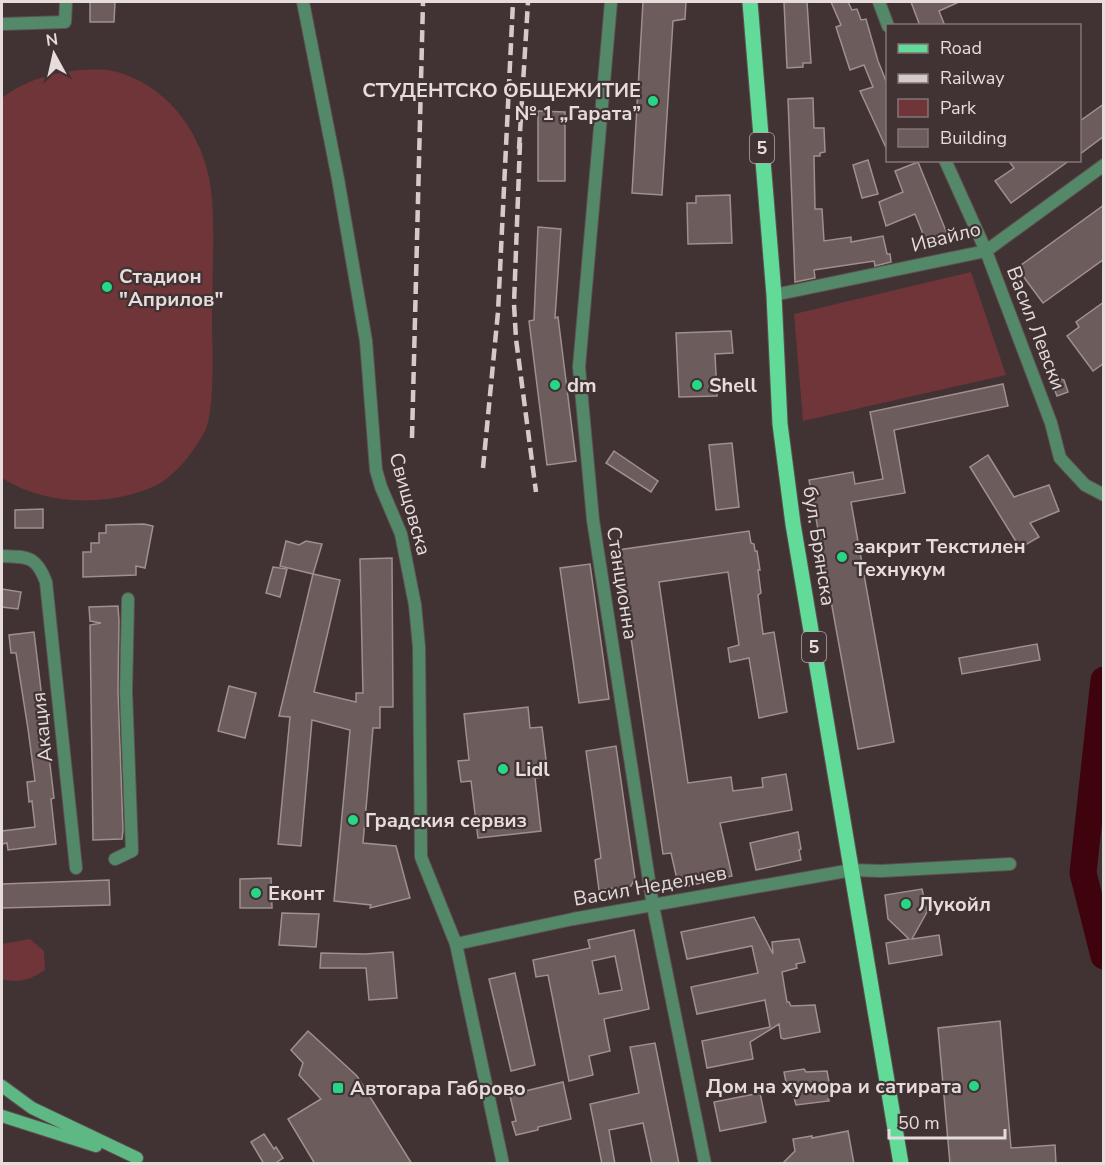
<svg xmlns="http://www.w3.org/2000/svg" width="1105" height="1165" font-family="'Nunito Sans',sans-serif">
<rect width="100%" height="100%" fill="#413233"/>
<!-- green -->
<g fill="#6f3538">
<path d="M 81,70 C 89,70 99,69 108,70 C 168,81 208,139 212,198 C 215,237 212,277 212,316 C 212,344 216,411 204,433 C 193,453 175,476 155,486 C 109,507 45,506 2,478 L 2,98 C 25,80 52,73 81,70 Z"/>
<polygon points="971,272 1006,375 803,421 794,314"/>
<path d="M 30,939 L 44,951 L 45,970 C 32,979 18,984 2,979 L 2,944 Z"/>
</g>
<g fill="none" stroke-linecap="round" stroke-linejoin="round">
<!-- river -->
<polyline stroke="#3f030e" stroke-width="27" points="1104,680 1083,873 1104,956"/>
</g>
<!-- building -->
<g fill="#6c5c5c" stroke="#a08f8f" stroke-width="1.5" fill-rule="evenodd">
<polygon points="90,2 115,2 114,22 90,22"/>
<polygon points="643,2 686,2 685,19 673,21 662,195 632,193"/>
<polygon points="784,2 807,2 811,63 803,63 803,67 787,68"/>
<polygon points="831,2 848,2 852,10 857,9 861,20 866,19 878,61 888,86 888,152 860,91 873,87 864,65 850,70 836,27 841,25"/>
<polygon points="911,2 959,2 939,11 945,26 920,26"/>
<polygon points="813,98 814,128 824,128 825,152 820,153 820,156 814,156 815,209 822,209 824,241 851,237 851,242 883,236 887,254 890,254 891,262 875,266 874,261 814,270 815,278 795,282 788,99"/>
<polygon points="1104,104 1104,136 1080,154 1080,121"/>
<polygon points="538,111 565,112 565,181 538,181"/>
<polygon points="868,160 878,194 862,198 853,165"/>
<polygon points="1008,160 1070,160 1011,203 995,181 1014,168"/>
<polygon points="918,162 948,236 927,244 915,214 886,226 879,202 903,192 895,171"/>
<polygon points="730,195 732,243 688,244 687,203 696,203 696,196"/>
<polygon points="1104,205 1104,259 1043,303 1017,268"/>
<polygon points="538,227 561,229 555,318 558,317 576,461 547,465 529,321 534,320"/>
<polygon points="1104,302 1104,363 1093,371 1067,336 1079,327 1076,322"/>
<polygon points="731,331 733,353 715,354 717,396 679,397 676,333"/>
<polygon points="1049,375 1064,380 1068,392 1057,396"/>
<polygon points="1003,384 1008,406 894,430 905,493 851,502 894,742 858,749 809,480 853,472 855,484 883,479 870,412"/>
<polygon points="732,443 739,507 716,510 709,445"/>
<polygon points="614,451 658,481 651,492 606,463"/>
<polygon points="988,455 1014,497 1049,485 1059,511 1030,523 1039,537 1020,548 970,467"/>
<polygon points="43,509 43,528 15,528 15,510"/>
<polygon points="144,524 153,526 145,568 136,566 136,575 83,577 83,552 91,552 91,543 99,543 99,533 106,533 106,525"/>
<polygon points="749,531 751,543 754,544 755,551 757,551 760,570 758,570 761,593 758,595 763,634 774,632 787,712 759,718 749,658 730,662 728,648 739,645 728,572 659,582 688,783 731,777 733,791 763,787 762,778 786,774 792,810 720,823 732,876 679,888 671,853 663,854 618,550"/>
<polygon points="286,541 299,545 306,541 322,544 313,574 280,566"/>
<polygon points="392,558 393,707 380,707 380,728 373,728 363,843 396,846 410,898 370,908 371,905 334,901 350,730 312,720 301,846 278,844 290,717 279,716 313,574 340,580 314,692 356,702 356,693 363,693 360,559"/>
<polygon points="590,564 609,699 579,703 560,568"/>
<polygon points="273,567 287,569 280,597 266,593"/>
<polygon points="2,589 21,592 18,609 2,607"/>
<polygon points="118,606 119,621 118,691 123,830 122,839 93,840 90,625 101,623 90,621 89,607"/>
<polygon points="34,632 54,798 51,799 56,844 8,850 7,843 2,844 2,831 35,827 32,801 29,802 27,782 35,781 28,729 16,653 11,653 9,635"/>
<polygon points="1037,644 1040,660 962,674 959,658"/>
<polygon points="229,686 256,693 245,738 218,731"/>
<polygon points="528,707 530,728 542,727 548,776 535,778 541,831 478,838 471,781 461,782 458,761 469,760 464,714"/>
<polygon points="616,746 635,878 631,886 599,890 595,860 601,858 586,751"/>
<polygon points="798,832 801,849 799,850 801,860 756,870 750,843"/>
<polygon points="271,878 272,908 240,908 240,879"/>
<polygon points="109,880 110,905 2,908 2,884"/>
<polygon points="922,889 927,912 912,939 939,935 942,955 889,964 886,943 909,939 888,919 885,895"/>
<polygon points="282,913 319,914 316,947 279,945"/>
<polygon points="754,917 773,954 772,942 799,939 805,962 796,964 797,968 782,972 787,1002 789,1002 791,1006 815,1005 820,1032 784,1039 781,1038 779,1024 750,1042 753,1059 707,1068 702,1041 770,1027 765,1000 697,1014 691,987 758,973 752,946 687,959 681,932"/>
<path d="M 634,930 L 649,1009 L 604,1019 L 610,1051 L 589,1056 L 593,1075 L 569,1081 L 548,975 L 536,977 L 533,960 L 590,948 L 588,940 ZM 615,956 L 622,990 L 599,994 L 592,961 Z"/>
<polygon points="393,952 397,998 369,1000 366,968 320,968 321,953 365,954"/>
<polygon points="515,973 535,1065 511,1071 489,979"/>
<polygon points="1000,1021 1011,1148 1055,1145 1056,1164 950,1164 938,1028"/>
<polygon points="308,1031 357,1076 412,1164 315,1164 288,1119 321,1099 299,1075 303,1063 291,1050"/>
<polygon points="655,1043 679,1164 652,1164 643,1123 609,1130 615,1164 602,1164 590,1104 639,1093 630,1047"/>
<polygon points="804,1069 806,1072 827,1071 832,1098 828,1099 829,1101 796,1105 791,1086 787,1087 784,1072"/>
<polygon points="563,1082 571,1119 538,1127 538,1130 516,1135 512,1122 516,1121 509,1092 524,1088 525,1091"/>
<polygon points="760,1093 766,1122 720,1131 714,1102"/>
<polygon points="848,1131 854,1164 782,1164 795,1151 793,1139 812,1136 812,1138"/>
<polygon points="264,1134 274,1149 276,1147 283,1158 274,1164 264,1164 251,1142"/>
</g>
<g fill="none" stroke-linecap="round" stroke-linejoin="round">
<!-- minor casing -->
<g stroke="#5f5151" stroke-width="14">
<g id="minor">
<polyline points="611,2 579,367 593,520 653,906 705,1164"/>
<polyline points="879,2 888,26"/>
<polyline points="2,24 65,22 66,2"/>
<polyline points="945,160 986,251 1051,423 1060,458 1085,485 1104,495"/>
<polyline points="774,295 986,251 1104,165"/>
<path d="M 2,556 C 27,557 36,555 46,582 L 76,868"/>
<polyline points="115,859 132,851 126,691 128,599"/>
<polyline points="852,870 881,871 1010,864"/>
<polyline points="456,944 503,1164"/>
</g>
</g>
<!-- tertiary casing -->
<g stroke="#5f5151" stroke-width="14">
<polyline id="tertiary" points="303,2 338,179 366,341 376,470 381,487 401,534 415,605 419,647 421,857 456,944 573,919 852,870"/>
</g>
<!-- secondary casing -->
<g stroke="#5f5151" stroke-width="14">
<g id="secondary">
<polyline points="2,1086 32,1108 137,1158"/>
<polyline points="2,1116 96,1146"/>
</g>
</g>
<!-- primary casing -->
<g stroke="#5f5151" stroke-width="17">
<polyline id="primary" points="750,2 774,295 780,424 793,524 901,1164"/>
</g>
<!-- minor -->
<use href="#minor" stroke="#538968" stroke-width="12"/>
<!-- tertiary -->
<use href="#tertiary" stroke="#538968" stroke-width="12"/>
<!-- secondary -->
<use href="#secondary" stroke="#5eb883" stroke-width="12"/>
<!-- primary -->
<use href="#primary" stroke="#63db98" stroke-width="15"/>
<!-- rail -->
<g stroke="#d5caca" stroke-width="4.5" stroke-dasharray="12 6" stroke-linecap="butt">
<polyline points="520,143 514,304 516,339 536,492"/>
<polyline points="519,149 528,2"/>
<polyline points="412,438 423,2"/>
<polyline points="483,468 498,312 513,2"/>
</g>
</g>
<!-- markers -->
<g fill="#26d886" stroke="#413233" stroke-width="2">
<circle cx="653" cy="101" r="6"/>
<circle cx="107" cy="287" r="6"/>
<circle cx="555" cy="385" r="6"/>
<circle cx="697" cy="385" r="6"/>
<circle cx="842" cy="557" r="6"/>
<circle cx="503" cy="769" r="6"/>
<circle cx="353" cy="820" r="6"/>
<circle cx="256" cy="893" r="6"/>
<circle cx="906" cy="904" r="6"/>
<circle cx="974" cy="1086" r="6"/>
<rect x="332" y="1082" width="12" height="12" rx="3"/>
</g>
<g text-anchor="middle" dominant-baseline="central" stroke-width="4.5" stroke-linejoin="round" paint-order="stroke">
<!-- shield labels -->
<g fill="#413233" stroke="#b4a9a9" stroke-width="1.5">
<rect x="750" y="133" width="24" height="30" rx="4.5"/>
<rect x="802" y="632" width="24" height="30" rx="4.5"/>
</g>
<g font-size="18" font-weight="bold" fill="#e6dcdc">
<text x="762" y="148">5</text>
<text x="814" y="647">5</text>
</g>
<!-- poi labels -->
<g font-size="20" font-weight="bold" fill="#e6dcdc" stroke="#413233" text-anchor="start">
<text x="641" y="90" text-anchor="end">СТУДЕНТСКО ОБЩЕЖИТИЕ<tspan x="641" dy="23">№ 1 „Гарата”</tspan></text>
<text x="119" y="276">Стадион<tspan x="119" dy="23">"Априлов"</tspan></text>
<text x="567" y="385">dm</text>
<text x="709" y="385">Shell</text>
<text x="854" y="546">закрит Текстилен<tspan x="854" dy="23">Технукум</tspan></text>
<text x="515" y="769">Lidl</text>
<text x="365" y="820">Градския сервиз</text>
<text x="268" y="893">Еконт</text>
<text x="918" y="904">Лукойл</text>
<text x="962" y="1086" text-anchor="end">Дом на хумора и сатирата</text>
<text x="350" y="1088">Автогара Габрово</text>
</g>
<!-- street labels -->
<g font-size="20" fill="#e6dcdc" stroke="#413233">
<text transform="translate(946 237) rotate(-14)">Ивайло</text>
<text transform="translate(1036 328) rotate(69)">Васил Левски</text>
<text transform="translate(410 504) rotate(74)">Свищовска</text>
<text transform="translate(819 546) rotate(81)">бул. Брянска</text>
<text transform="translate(622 583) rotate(81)">Станционна</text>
<text transform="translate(42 727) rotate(-96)">Акация</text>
<text transform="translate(650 886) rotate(-10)">Васил Неделчев</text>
</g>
</g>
<!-- border -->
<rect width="1105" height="1165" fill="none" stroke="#e6dcdc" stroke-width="6"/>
<!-- legend -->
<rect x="886" y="24" width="195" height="138" fill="#413233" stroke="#837677" stroke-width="1.5"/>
<rect x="898" y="44" width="30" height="9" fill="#63db98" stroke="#837677" stroke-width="1.5"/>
<text x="940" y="54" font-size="18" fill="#e6dcdc">Road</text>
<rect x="898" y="74" width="30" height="9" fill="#d5caca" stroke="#837677" stroke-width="1.5"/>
<text x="940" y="84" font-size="18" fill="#e6dcdc">Railway</text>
<rect x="898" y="99" width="30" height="18" fill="#6f3538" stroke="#837677" stroke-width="1.5"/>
<text x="940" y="114" font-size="18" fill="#e6dcdc">Park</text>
<rect x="898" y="129" width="30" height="18" fill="#6c5c5c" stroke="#837677" stroke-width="1.5"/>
<text x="940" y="144" font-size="18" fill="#e6dcdc">Building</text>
<!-- north arrow -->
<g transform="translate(54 54) rotate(352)" stroke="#413233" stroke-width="4.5" paint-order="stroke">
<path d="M0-4.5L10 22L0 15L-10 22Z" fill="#e6dcdc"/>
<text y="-9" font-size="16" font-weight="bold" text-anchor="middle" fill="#e6dcdc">N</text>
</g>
<!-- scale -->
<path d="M889 1129v9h116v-9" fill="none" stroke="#e6dcdc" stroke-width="3"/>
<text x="898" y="1129" font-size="18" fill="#e6dcdc" stroke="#413233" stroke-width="4.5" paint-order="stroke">50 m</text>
</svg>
